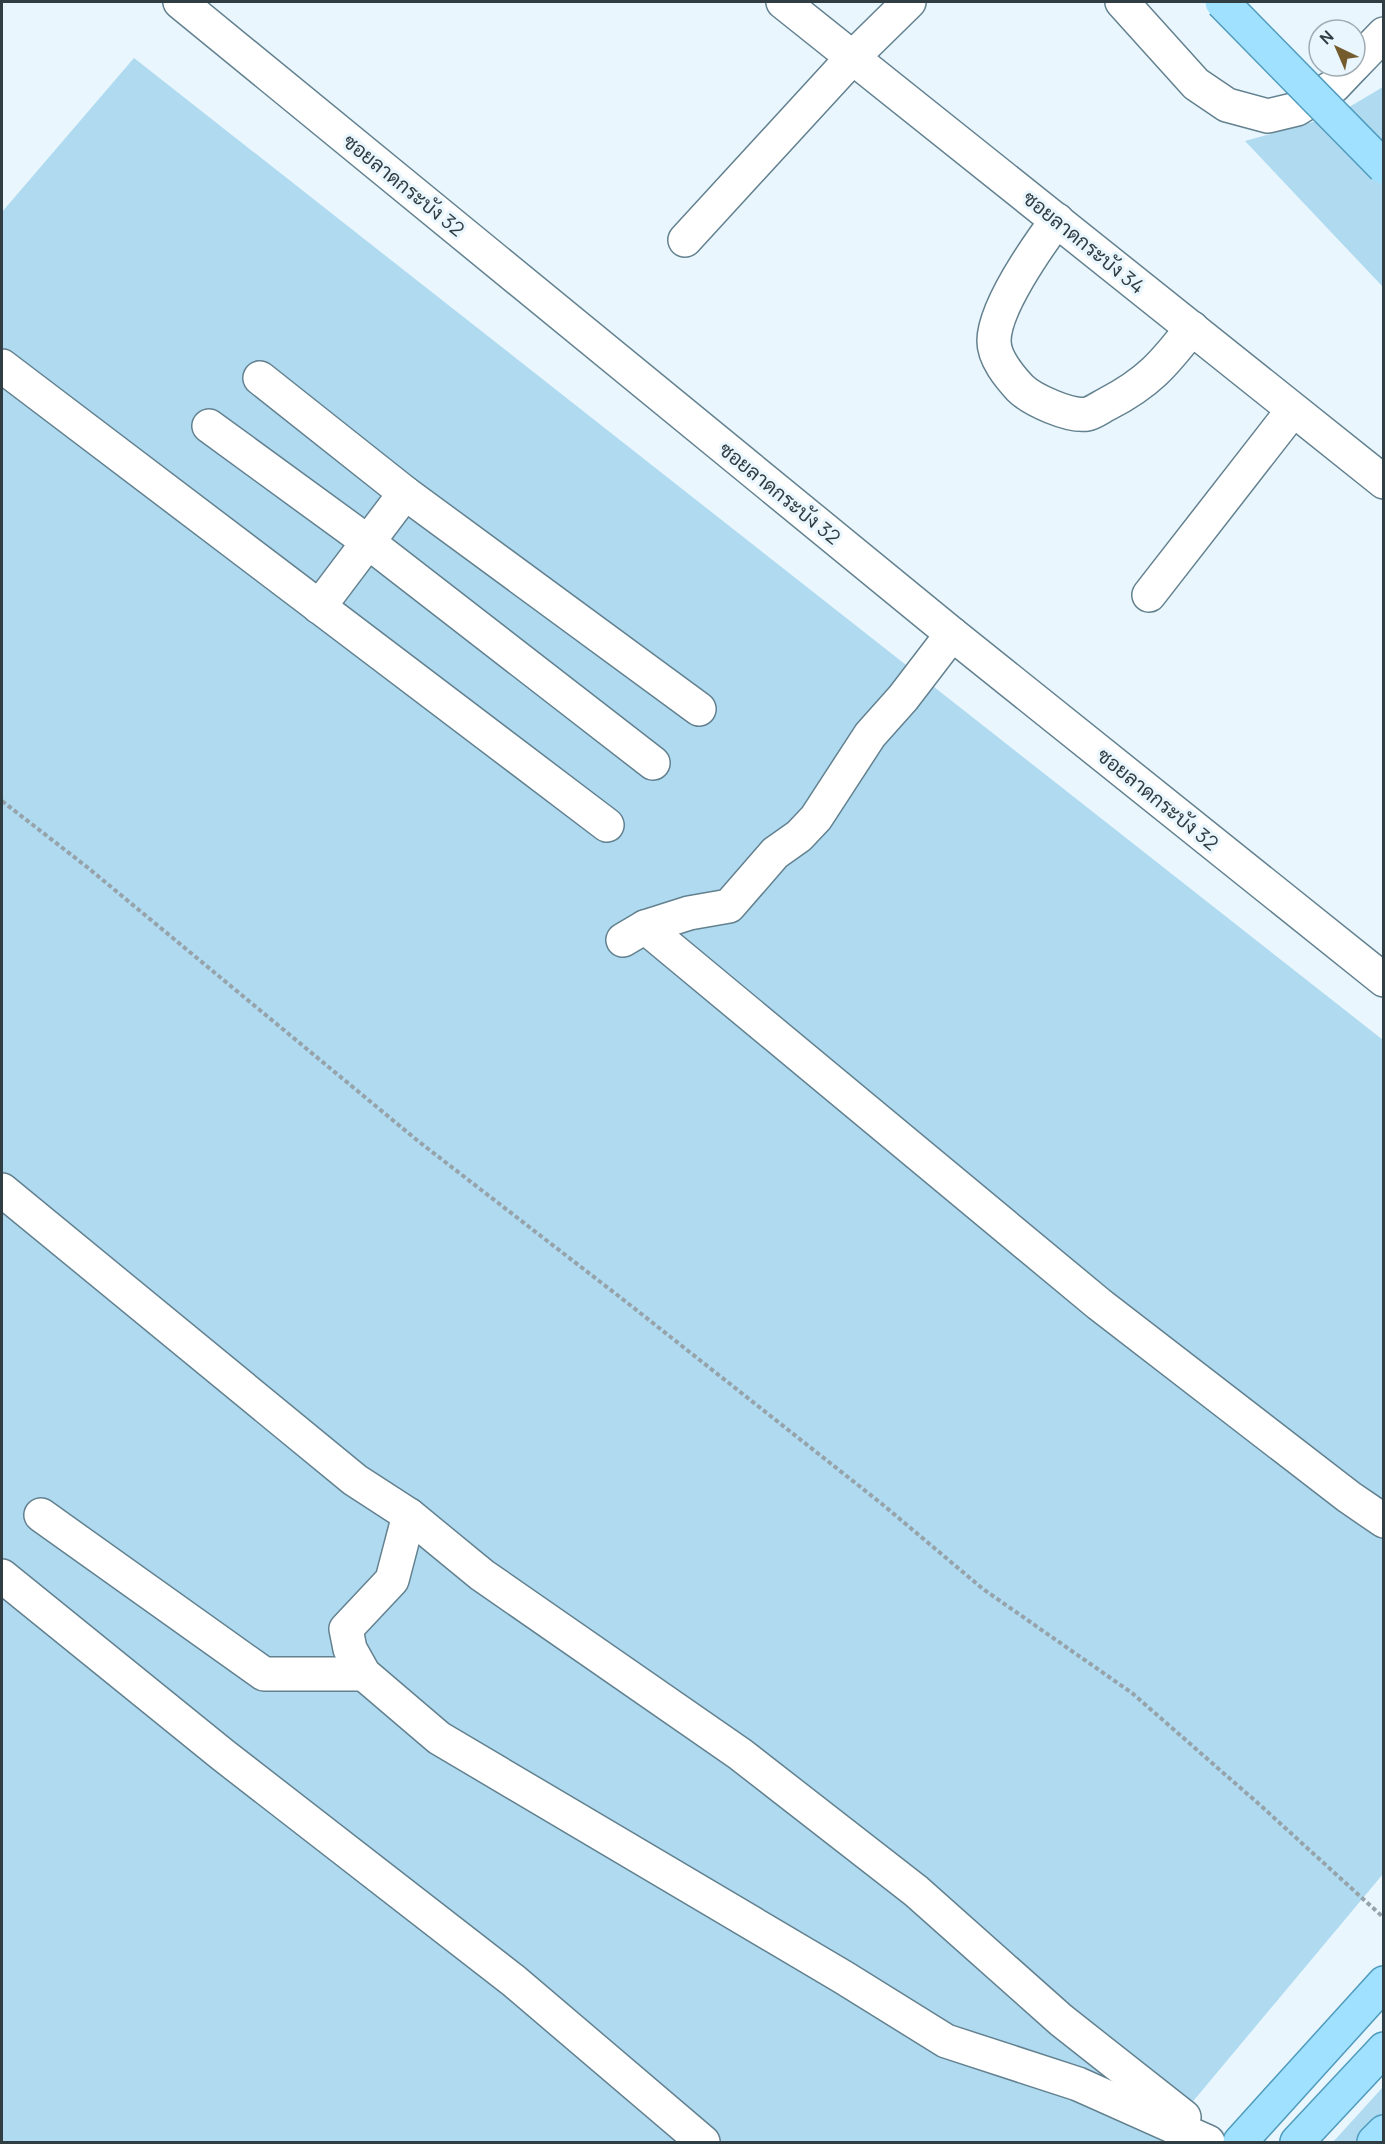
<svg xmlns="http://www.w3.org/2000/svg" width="1385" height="2144" font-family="Manrope,Sarabun,sans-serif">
<rect width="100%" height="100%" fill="#e9f6fd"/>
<!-- green -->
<g fill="#afdaf0">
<polygon points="134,58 1383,1040 1383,1874 1159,2142 2,2142 2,212"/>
<polygon points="1383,87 1383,287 1245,141 1334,116"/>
<polygon points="1383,2087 1383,2142 1333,2142"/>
</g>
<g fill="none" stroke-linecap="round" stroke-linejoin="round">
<!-- minor casing -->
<g stroke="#63818f" stroke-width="36">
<g id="minor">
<polyline points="180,2 952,634 1384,980"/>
<polyline points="783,2 1384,482"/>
<polyline points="1122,2 1196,84 1227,105 1268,116 1297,109 1334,86 1353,66"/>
<polyline points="1355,64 1384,34"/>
<path d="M 1057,220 C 1037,247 994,308 994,341 C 994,358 1009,376 1020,388 C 1032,400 1070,417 1087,414 C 1093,413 1101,407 1107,404 C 1148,383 1164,364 1192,328"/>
<polyline points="685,240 853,57 909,2"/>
<polyline points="2,366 607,825"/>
<polyline points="260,378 405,493 319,607"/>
<polyline points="209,426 368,542 653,763"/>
<polyline points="405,493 699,709"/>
<polyline points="1149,595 1293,410"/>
<polyline points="645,927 1099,1304 1349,1497 1384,1521"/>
<polyline points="623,940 645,927 689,913 729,906 775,853 799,836 816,818 870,735 903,698 952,634"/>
<polyline points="2,1190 355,1480 409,1515 392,1580 346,1629 350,1649 364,1674 439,1738 843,1977 946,2041 1078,2084 1208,2142"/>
<polyline points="41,1515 264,1674 364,1674"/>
<polyline points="409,1515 482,1575 740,1754 916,1891 1061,2020 1184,2117"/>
<polyline points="2,1576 223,1755 514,1981 703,2142"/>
</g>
</g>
<!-- major casing -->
<g stroke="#4f9bbd" stroke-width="36">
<g id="major">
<polyline points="1240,2142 1384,1983"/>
<polyline points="1297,2142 1384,2049"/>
<polyline points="1374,2142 1384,2132"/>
</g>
</g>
<!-- path -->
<polyline stroke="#96a3aa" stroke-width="4" stroke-dasharray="4.5 3" stroke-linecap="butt" points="2,801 87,867 418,1141 625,1301 882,1504 983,1589 1132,1693 1260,1805 1384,1918"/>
<!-- minor -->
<use href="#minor" stroke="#fff" stroke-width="33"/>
<!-- major -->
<use href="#major" stroke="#a0e1ff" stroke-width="33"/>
<!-- major-bridge casing -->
<g stroke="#4f9bbd" stroke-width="36" stroke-linecap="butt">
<polyline id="major-bridge" points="1222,2 1384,167"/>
</g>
<!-- major-bridge -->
<use href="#major-bridge" stroke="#a0e1ff" stroke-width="33"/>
</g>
<g text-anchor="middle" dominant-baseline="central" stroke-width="6" stroke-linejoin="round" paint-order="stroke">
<!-- street labels -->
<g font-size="20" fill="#303d43" stroke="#e9f6fd">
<text transform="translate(404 185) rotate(39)">ซอยลาดกระบัง 32</text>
<text transform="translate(1084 242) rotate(39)">ซอยลาดกระบัง 34</text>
<text transform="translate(780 493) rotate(39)">ซอยลาดกระบัง 32</text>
<text transform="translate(1158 799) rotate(39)">ซอยลาดกระบัง 32</text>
</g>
</g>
<!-- border -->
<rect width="1385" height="2144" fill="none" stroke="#303d43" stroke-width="6"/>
<!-- north arrow -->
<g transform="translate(1337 48) rotate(316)"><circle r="28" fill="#e9f6fd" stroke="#9facb3" stroke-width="1.5"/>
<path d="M0-4.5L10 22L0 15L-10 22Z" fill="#755c2d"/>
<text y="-9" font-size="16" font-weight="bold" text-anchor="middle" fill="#303d43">N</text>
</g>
</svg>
